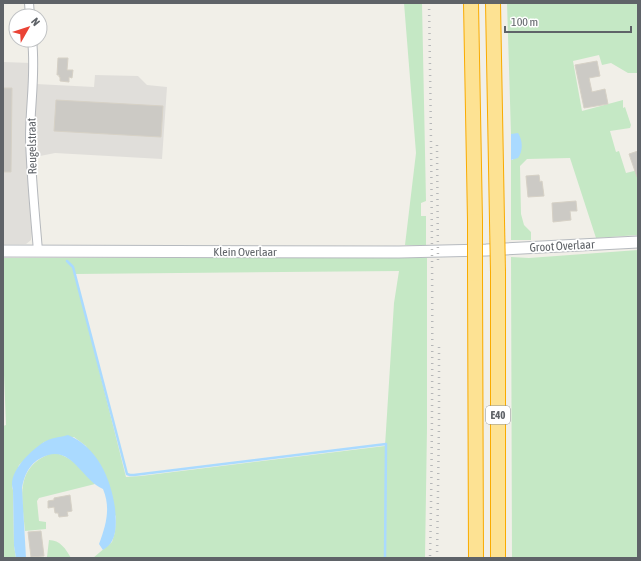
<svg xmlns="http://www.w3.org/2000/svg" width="641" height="561" font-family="'Asap Condensed',sans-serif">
<rect width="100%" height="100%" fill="#f1efe8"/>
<!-- industrial -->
<g fill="#e0deda">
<polygon points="3,62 31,63 27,136 32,233 31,240 26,244 3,244"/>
<polygon points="95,75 138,76 147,85 167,87 162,159 55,153 35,157 33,142 36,84 94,87"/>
</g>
<!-- green -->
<g fill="#c5e8c5" fill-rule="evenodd">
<polygon points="404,3 422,3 426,201 421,203 421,216 426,216 426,246 405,245 416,153"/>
<polygon points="507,3 638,3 638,73 628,73 611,63 602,65 599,55 573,61 582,111 623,100 623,108 625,107 631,125 630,128 610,131 616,152 619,151 626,173 638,170 638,235 596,238 570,158 527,159 520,166 521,214 524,225 531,232 531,240 511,240 511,160 513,160 518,134 511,134"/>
<polygon points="638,250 638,558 512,558 511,257 529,258"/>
<path d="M 3,258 L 427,258 L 427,428 L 425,558 L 93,558 L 112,542 L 115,532 L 116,517 L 86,446 L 74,437 L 44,442 L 19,465 L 12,487 L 13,490 L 14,546 L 16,558 L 3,558 L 3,426 L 6,425 L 3,350 ZM 399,271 L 394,303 L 385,446 L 141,476 L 126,477 L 75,274 Z"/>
<path d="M 52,453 C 70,454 84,471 95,484 L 39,498 L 37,501 L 39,521 L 46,522 L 46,529 L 25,531 C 22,498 14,467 52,453 Z"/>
<path d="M 49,540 C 60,540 66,549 71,558 L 44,558 L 47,557 Z"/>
</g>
<!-- water -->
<g fill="#aadaff">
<path d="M 518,133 C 523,141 523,151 518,158 L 511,160 L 511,134 Z"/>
<path d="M 68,435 C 97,447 111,478 115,508 C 116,518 117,532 112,541 C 110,545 106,548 103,550 L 99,544 C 106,525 111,508 103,489 C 81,480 71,442 41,458 C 29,464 24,476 22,488 L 26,558 L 16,558 L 14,546 L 13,490 C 7,473 30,451 44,442 C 50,438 61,437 68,435 Z"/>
</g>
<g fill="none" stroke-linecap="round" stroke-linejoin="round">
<!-- stream -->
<polyline stroke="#aadaff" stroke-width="2.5" points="67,261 73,267 127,474 130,475 134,475 386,444 385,558"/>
</g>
<!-- building -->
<g fill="#cccac5" stroke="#d6d1c6">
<polygon points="58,58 68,58 67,70 73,70 72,78 69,77 69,82 60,81 60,77 59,77 59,75 57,75"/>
<polygon points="597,61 600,76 589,78 592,92 605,89 608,104 584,108 575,65"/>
<polygon points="3,88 12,88 11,172 3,172"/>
<polygon points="56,100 163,106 161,137 54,131"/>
<polygon points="638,151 638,177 637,177 629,154"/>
<polygon points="539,175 540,182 542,181 544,196 528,197 526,176"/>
<polygon points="576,201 577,211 570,211 571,220 553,222 552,203"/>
<polygon points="70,495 72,511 67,512 68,516 59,517 58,513 55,513 54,507 48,508 48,501 54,500 54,498"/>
<polygon points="41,531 44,556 31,557 28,532"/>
</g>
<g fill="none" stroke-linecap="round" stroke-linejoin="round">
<!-- minor casing -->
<g stroke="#b5b8bc" stroke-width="10">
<g id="minor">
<polyline points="29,3 30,16"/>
<path d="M 32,40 C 36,73 30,105 30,138 C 31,175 35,214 38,251"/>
</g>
</g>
<!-- secondary casing -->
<g stroke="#b6babf" stroke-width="13">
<polyline id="secondary" points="3,251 399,252 486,250 638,242"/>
</g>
<!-- motorway casing -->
<g stroke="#f9ab00" stroke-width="16">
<g id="motorway">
<polyline points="471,3 475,221"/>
<polyline points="493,3 497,221"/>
<polyline points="498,272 498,558"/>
<polyline points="475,274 476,558"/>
</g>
</g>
<!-- minor -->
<use href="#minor" stroke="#fff" stroke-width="8"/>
<!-- secondary -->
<use href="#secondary" stroke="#fff" stroke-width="11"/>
<!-- motorway -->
<use href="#motorway" stroke="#fde293" stroke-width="14"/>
<!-- rail -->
<g stroke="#b6b7b8" stroke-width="2.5" stroke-dasharray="1 5" stroke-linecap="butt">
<path d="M 429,3 C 432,188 434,373 430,558"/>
<polyline points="437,145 438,261"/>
<polyline points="437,558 439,422 439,343"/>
</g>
<!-- motorway-bridge casing -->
<g stroke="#f9ab00" stroke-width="16" stroke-linecap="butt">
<g id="motorway-bridge">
<polyline points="475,221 475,274"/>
<polyline points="497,221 498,272"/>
</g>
</g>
<!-- motorway-bridge -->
<use href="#motorway-bridge" stroke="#fde293" stroke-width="14"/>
</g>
<g text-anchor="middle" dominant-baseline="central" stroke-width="3.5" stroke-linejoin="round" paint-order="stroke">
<!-- shield labels -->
<rect fill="#fff" stroke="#8f9295" stroke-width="1" x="486" y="406" width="24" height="18" rx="3"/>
<g font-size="11" font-weight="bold" fill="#5f6368">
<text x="498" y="415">E40</text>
</g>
<!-- street labels -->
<g font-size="12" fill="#5f6368" stroke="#fff">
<text transform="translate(32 146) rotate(-91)">Reugelstraat</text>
<text transform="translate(562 246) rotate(-3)">Groot Overlaar</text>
<text x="245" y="252">Klein Overlaar</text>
</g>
</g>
<!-- border -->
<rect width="641" height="561" fill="none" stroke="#5f6368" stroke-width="8"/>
<!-- north arrow -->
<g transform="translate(28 28) rotate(51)"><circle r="19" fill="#ffffff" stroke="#bfc1c3"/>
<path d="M0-3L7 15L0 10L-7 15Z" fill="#ea4335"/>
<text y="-6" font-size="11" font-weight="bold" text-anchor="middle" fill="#5f6368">N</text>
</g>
<!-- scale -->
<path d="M505 26v6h126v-6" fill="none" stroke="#5f6368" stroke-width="2"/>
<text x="511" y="26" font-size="12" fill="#5f6368" stroke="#ffffff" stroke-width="3" paint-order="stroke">100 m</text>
</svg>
